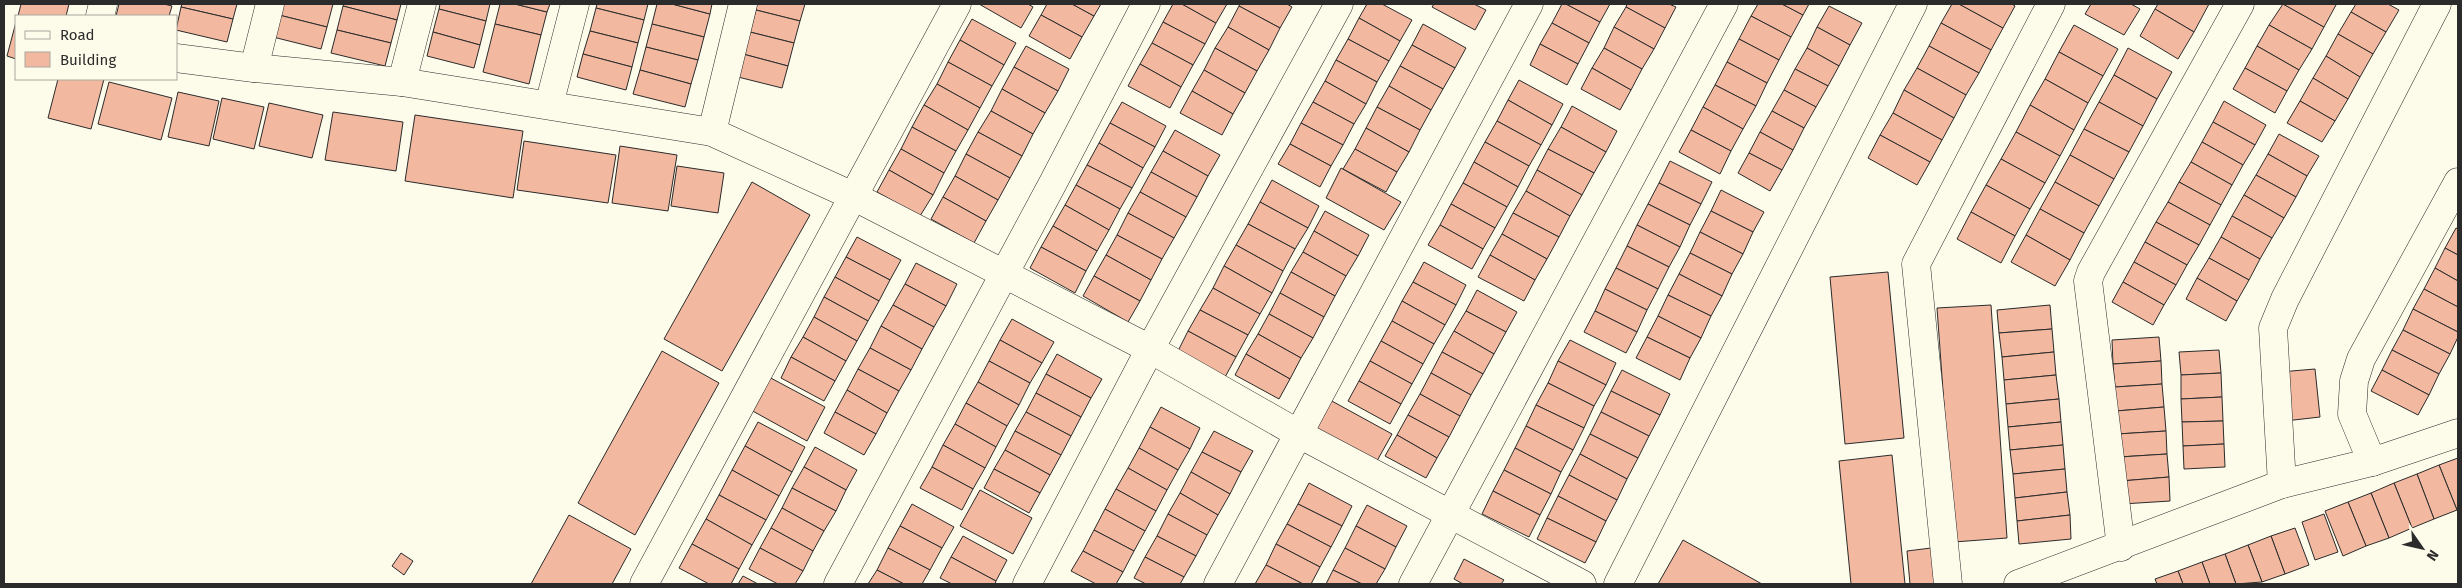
<svg xmlns="http://www.w3.org/2000/svg" width="2462" height="588" font-family="'Fira Sans',sans-serif">
<rect width="100%" height="100%" fill="#fdfbea"/>
<!-- building -->
<g fill="#f2b8a0" stroke="#2b2b2b">
<polygon points="21,4 69,4 66,16 18,16"/>
<polygon points="119,4 164,4 172,6 169,16 116,16"/>
<polygon points="182,4 237,4 233,19 181,7"/>
<polygon points="282,4 333,4 327,27 279,15"/>
<polygon points="344,4 401,4 397,20 343,6"/>
<polygon points="440,4 490,4 486,21 439,9"/>
<polygon points="500,4 515,4 547,12 541,35 495,24"/>
<polygon points="515,4 550,4 547,12"/>
<polygon points="597,4 648,4 644,20 596,8"/>
<polygon points="657,4 672,4 710,14 704,37 652,24"/>
<polygon points="672,4 712,4 710,14"/>
<polygon points="757,4 805,4 800,21 756,10"/>
<polygon points="979,4 1028,4 1033,7 1021,28"/>
<polygon points="1047,4 1072,4 1094,16 1082,37 1041,15"/>
<polygon points="1072,4 1101,4 1094,16"/>
<polygon points="1173,4 1182,4 1216,23 1205,44 1163,22"/>
<polygon points="1182,4 1227,4 1216,23"/>
<polygon points="1240,4 1287,4 1292,7 1280,28 1239,6"/>
<polygon points="1367,4 1382,4 1412,20 1400,41 1359,18"/>
<polygon points="1434,4 1474,4 1486,10 1475,30 1432,7"/>
<polygon points="1562,4 1566,4 1600,22 1589,43 1552,23"/>
<polygon points="1566,4 1610,4 1600,22"/>
<polygon points="1627,4 1669,4 1676,7 1665,28 1626,7"/>
<polygon points="1758,4 1782,4 1803,15 1791,37 1751,16"/>
<polygon points="1782,4 1809,4 1803,15"/>
<polygon points="1952,4 1959,4 2003,28 1991,50 1941,23"/>
<polygon points="1959,4 2012,4 2015,6 2003,28"/>
<polygon points="2091,4 2131,4 2140,9 2124,35 2085,14"/>
<polygon points="2158,4 2209,4 2194,32 2155,9"/>
<polygon points="2283,4 2324,27 2312,49 2269,25"/>
<polygon points="2283,4 2333,4 2336,5 2324,27"/>
<polygon points="2356,4 2388,4 2399,10 2386,32 2351,12"/>
<polygon points="343,6 397,20 391,43 337,30"/>
<polygon points="1239,6 1280,28 1269,50 1228,27"/>
<polygon points="1829,6 1862,23 1850,45 1817,27"/>
<polygon points="181,7 233,19 227,42 176,30"/>
<polygon points="1626,7 1665,28 1654,49 1614,27"/>
<polygon points="596,8 644,20 638,43 590,31"/>
<polygon points="439,9 486,21 480,45 433,32"/>
<polygon points="2155,9 2194,32 2178,59 2140,36"/>
<polygon points="756,10 800,21 794,43 750,32"/>
<polygon points="2351,12 2386,32 2373,54 2338,34"/>
<polygon points="279,15 327,27 321,49 273,37"/>
<polygon points="1041,15 1082,37 1070,59 1029,36"/>
<polygon points="1751,16 1791,37 1779,60 1739,39"/>
<polygon points="1359,18 1400,41 1389,61 1348,39"/>
<polygon points="972,19 1016,43 1004,65 960,40"/>
<polygon points="16,22 16,59 7,56"/>
<polygon points="1163,22 1205,44 1193,65 1152,43"/>
<polygon points="1552,23 1589,43 1578,64 1540,44"/>
<polygon points="1941,23 1991,50 1979,73 1929,46"/>
<polygon points="495,24 541,35 529,84 483,72"/>
<polygon points="652,24 704,37 698,60 646,47"/>
<polygon points="1423,24 1466,48 1455,68 1412,45"/>
<polygon points="2074,25 2118,49 2103,76 2059,52"/>
<polygon points="2269,25 2312,49 2299,70 2257,46"/>
<polygon points="1228,27 1269,50 1257,71 1215,48"/>
<polygon points="1614,27 1654,49 1642,69 1604,48"/>
<polygon points="1817,27 1850,45 1839,66 1807,48"/>
<polygon points="337,30 391,43 385,66 331,53"/>
<polygon points="590,31 638,43 632,67 583,54"/>
<polygon points="433,32 480,45 474,68 427,56"/>
<polygon points="750,32 794,43 788,66 743,54"/>
<polygon points="2338,34 2373,54 2360,77 2326,56"/>
<polygon points="1348,39 1389,61 1377,82 1336,60"/>
<polygon points="1739,39 1779,60 1767,83 1727,62"/>
<polygon points="960,40 1004,65 992,86 948,62"/>
<polygon points="1152,43 1193,65 1181,87 1140,64"/>
<polygon points="1540,44 1578,64 1567,85 1530,65"/>
<polygon points="1412,45 1455,68 1443,89 1400,66"/>
<polygon points="1026,46 1069,69 1058,91 1014,67"/>
<polygon points="1929,46 1979,73 1966,95 1917,68"/>
<polygon points="2257,46 2299,70 2287,91 2245,68"/>
<polygon points="646,47 698,60 691,84 640,70"/>
<polygon points="1215,48 1257,71 1245,93 1204,70"/>
<polygon points="1604,48 1642,69 1631,90 1592,68"/>
<polygon points="1807,48 1839,66 1828,86 1795,69"/>
<polygon points="2128,48 2172,72 2157,99 2114,75"/>
<polygon points="2059,52 2103,76 2088,103 2045,79"/>
<polygon points="583,54 632,67 626,90 577,77"/>
<polygon points="743,54 788,66 782,88 738,77"/>
<polygon points="2326,56 2360,77 2348,99 2313,78"/>
<polygon points="1336,60 1377,82 1366,104 1325,81"/>
<polygon points="948,62 992,86 980,108 937,84"/>
<polygon points="1727,62 1767,83 1756,106 1715,85"/>
<polygon points="1140,64 1181,87 1170,108 1128,86"/>
<polygon points="1400,66 1443,89 1431,110 1389,86"/>
<polygon points="1014,67 1058,91 1045,113 1002,89"/>
<polygon points="1592,68 1631,90 1620,110 1581,89"/>
<polygon points="1917,68 1966,95 1954,118 1904,90"/>
<polygon points="2245,68 2287,91 2275,113 2233,89"/>
<polygon points="1795,69 1828,86 1816,107 1784,90"/>
<polygon points="640,70 691,84 685,107 633,94"/>
<polygon points="1204,70 1245,93 1233,114 1192,91"/>
<polygon points="2114,75 2157,99 2143,126 2099,102"/>
<polygon points="2313,78 2348,99 2335,121 2300,101"/>
<polygon points="58,79 104,79 91,129 48,118"/>
<polygon points="2045,79 2088,103 2074,130 2030,105"/>
<polygon points="1519,80 1563,104 1552,125 1508,100"/>
<polygon points="1325,81 1366,104 1354,124 1313,102"/>
<polygon points="109,82 172,98 161,140 98,124"/>
<polygon points="937,84 980,108 968,130 924,105"/>
<polygon points="1715,85 1756,106 1743,129 1703,107"/>
<polygon points="1389,86 1431,110 1420,130 1377,107"/>
<polygon points="1002,89 1045,113 1033,134 991,111"/>
<polygon points="1784,90 1816,107 1804,128 1772,111"/>
<polygon points="1904,90 1954,118 1942,140 1893,113"/>
<polygon points="1192,91 1233,114 1222,135 1180,113"/>
<polygon points="178,92 219,101 209,146 168,137"/>
<polygon points="222,98 264,107 254,149 213,139"/>
<polygon points="1508,100 1552,125 1541,145 1497,121"/>
<polygon points="2224,101 2266,125 2255,145 2213,122"/>
<polygon points="2300,101 2335,121 2322,142 2287,123"/>
<polygon points="1122,102 1166,126 1155,147 1110,123"/>
<polygon points="1313,102 1354,124 1343,145 1301,123"/>
<polygon points="2099,102 2143,126 2129,152 2084,129"/>
<polygon points="269,103 323,115 312,158 259,146"/>
<polygon points="924,105 968,130 956,151 912,127"/>
<polygon points="2030,105 2074,130 2060,156 2016,132"/>
<polygon points="1572,106 1617,131 1606,152 1561,127"/>
<polygon points="1377,107 1420,130 1409,152 1366,128"/>
<polygon points="1703,107 1743,129 1731,151 1691,130"/>
<polygon points="991,111 1033,134 1022,156 978,132"/>
<polygon points="1772,111 1804,128 1793,150 1760,132"/>
<polygon points="333,112 403,122 396,171 325,160"/>
<polygon points="1893,113 1942,140 1930,162 1880,135"/>
<polygon points="415,115 523,131 513,198 405,181"/>
<polygon points="1497,121 1541,145 1529,166 1485,142"/>
<polygon points="2213,122 2255,145 2243,165 2202,142"/>
<polygon points="1110,123 1155,147 1143,168 1099,143"/>
<polygon points="1301,123 1343,145 1331,166 1290,144"/>
<polygon points="912,127 956,151 944,173 901,149"/>
<polygon points="1561,127 1606,152 1594,173 1548,149"/>
<polygon points="1366,128 1409,152 1397,172 1355,149"/>
<polygon points="2084,129 2129,152 2114,179 2070,155"/>
<polygon points="1175,130 1220,155 1208,176 1163,151"/>
<polygon points="1691,130 1731,151 1720,174 1679,152"/>
<polygon points="978,132 1022,156 1010,178 966,154"/>
<polygon points="1760,132 1793,150 1782,170 1749,153"/>
<polygon points="2016,132 2060,156 2045,183 2001,159"/>
<polygon points="2279,134 2319,156 2307,176 2268,154"/>
<polygon points="1880,135 1930,162 1917,185 1868,158"/>
<polygon points="524,141 616,155 608,203 517,190"/>
<polygon points="1485,142 1529,166 1518,187 1474,162"/>
<polygon points="2202,142 2243,165 2232,185 2191,162"/>
<polygon points="1099,143 1143,168 1132,188 1087,165"/>
<polygon points="1290,144 1331,166 1320,187 1278,164"/>
<polygon points="620,146 677,155 668,211 612,203"/>
<polygon points="901,149 944,173 933,195 889,170"/>
<polygon points="1355,149 1397,172 1386,192 1343,169"/>
<polygon points="1548,149 1594,173 1582,195 1537,170"/>
<polygon points="1163,151 1208,176 1197,197 1151,172"/>
<polygon points="1749,153 1782,170 1770,191 1738,173"/>
<polygon points="966,154 1010,178 998,200 955,176"/>
<polygon points="2268,154 2307,176 2296,197 2256,175"/>
<polygon points="2070,155 2114,179 2099,206 2055,182"/>
<polygon points="2001,159 2045,183 2030,209 1986,185"/>
<polygon points="1670,161 1712,182 1701,204 1659,183"/>
<polygon points="1474,162 1518,187 1507,207 1463,183"/>
<polygon points="2191,162 2232,185 2221,205 2179,182"/>
<polygon points="1087,165 1132,188 1120,209 1076,185"/>
<polygon points="677,166 724,173 718,213 671,206"/>
<polygon points="1341,168 1401,202 1384,230 1326,198"/>
<polygon points="889,170 933,195 920,216 877,192"/>
<polygon points="1537,170 1582,195 1570,216 1526,191"/>
<polygon points="1151,172 1197,197 1186,217 1140,192"/>
<polygon points="2256,175 2296,197 2284,218 2244,195"/>
<polygon points="955,176 998,200 986,221 943,197"/>
<polygon points="1272,180 1319,206 1308,228 1260,202"/>
<polygon points="752,182 810,215 722,371 664,339"/>
<polygon points="2055,182 2099,206 2084,233 2040,209"/>
<polygon points="2179,182 2221,205 2210,225 2168,202"/>
<polygon points="1463,183 1507,207 1495,228 1451,204"/>
<polygon points="1659,183 1701,204 1690,225 1648,204"/>
<polygon points="1076,185 1120,209 1109,230 1065,205"/>
<polygon points="1986,185 2030,209 2015,236 1971,212"/>
<polygon points="1721,190 1764,212 1753,232 1711,211"/>
<polygon points="1526,191 1570,216 1559,237 1513,213"/>
<polygon points="1140,192 1186,217 1174,238 1128,213"/>
<polygon points="2244,195 2284,218 2272,238 2232,216"/>
<polygon points="943,197 986,221 974,243 931,219"/>
<polygon points="1260,202 1308,228 1295,249 1248,224"/>
<polygon points="2168,202 2210,225 2199,245 2156,222"/>
<polygon points="1451,204 1495,228 1483,249 1440,225"/>
<polygon points="1648,204 1690,225 1680,247 1637,225"/>
<polygon points="1065,205 1109,230 1097,251 1053,226"/>
<polygon points="2040,209 2084,233 2070,260 2026,235"/>
<polygon points="1325,211 1369,235 1358,256 1314,231"/>
<polygon points="1711,211 1753,232 1743,254 1700,232"/>
<polygon points="1971,212 2015,236 2001,263 1957,239"/>
<polygon points="1128,213 1174,238 1162,259 1117,235"/>
<polygon points="1513,213 1559,237 1547,259 1502,234"/>
<polygon points="2232,216 2272,238 2260,259 2221,237"/>
<polygon points="2156,222 2199,245 2187,265 2145,242"/>
<polygon points="1248,224 1295,249 1283,271 1236,245"/>
<polygon points="1440,225 1483,249 1472,269 1428,245"/>
<polygon points="1637,225 1680,247 1669,267 1627,246"/>
<polygon points="1053,226 1097,251 1086,271 1041,247"/>
<polygon points="2456,228 2458,229 2458,255 2445,248"/>
<polygon points="1314,231 1358,256 1346,276 1303,252"/>
<polygon points="1700,232 1743,254 1732,274 1690,253"/>
<polygon points="1502,234 1547,259 1535,280 1490,255"/>
<polygon points="1117,235 1162,259 1151,280 1106,255"/>
<polygon points="2026,235 2070,260 2055,286 2011,262"/>
<polygon points="857,237 901,260 890,280 846,257"/>
<polygon points="2221,237 2260,259 2249,280 2209,258"/>
<polygon points="2145,242 2187,265 2176,285 2134,262"/>
<polygon points="1236,245 1283,271 1272,293 1224,266"/>
<polygon points="1627,246 1669,267 1658,289 1616,268"/>
<polygon points="1041,247 1086,271 1075,293 1030,268"/>
<polygon points="2445,248 2458,255 2458,281 2435,268"/>
<polygon points="1303,252 1346,276 1335,296 1291,272"/>
<polygon points="1690,253 1732,274 1722,296 1679,274"/>
<polygon points="1106,255 1151,280 1140,301 1094,276"/>
<polygon points="1490,255 1535,280 1524,301 1478,277"/>
<polygon points="846,257 890,280 879,301 835,277"/>
<polygon points="2209,258 2249,280 2237,301 2197,278"/>
<polygon points="1424,262 1466,285 1456,305 1413,282"/>
<polygon points="2134,262 2176,285 2164,305 2123,282"/>
<polygon points="916,263 957,284 946,306 905,284"/>
<polygon points="1224,266 1272,293 1260,314 1213,288"/>
<polygon points="1616,268 1658,289 1647,310 1605,289"/>
<polygon points="2435,268 2458,281 2458,307 2424,289"/>
<polygon points="1291,272 1335,296 1324,317 1280,293"/>
<polygon points="1888,272 1904,438 1845,444 1830,277"/>
<polygon points="1679,274 1722,296 1711,316 1668,295"/>
<polygon points="1094,276 1140,301 1128,322 1083,296"/>
<polygon points="835,277 879,301 868,321 824,297"/>
<polygon points="2197,278 2237,301 2226,321 2186,299"/>
<polygon points="1413,282 1456,305 1445,325 1402,301"/>
<polygon points="2123,282 2164,305 2153,325 2112,302"/>
<polygon points="905,284 946,306 934,327 893,305"/>
<polygon points="1213,288 1260,314 1248,335 1200,310"/>
<polygon points="1605,289 1647,310 1637,332 1595,311"/>
<polygon points="2424,289 2458,307 2458,332 2413,309"/>
<polygon points="1477,290 1517,312 1506,332 1466,311"/>
<polygon points="1280,293 1324,317 1313,338 1269,314"/>
<polygon points="1668,295 1711,316 1701,338 1658,316"/>
<polygon points="824,297 868,321 857,341 814,317"/>
<polygon points="1402,301 1445,325 1434,344 1392,321"/>
<polygon points="893,305 934,327 922,349 881,326"/>
<polygon points="1991,305 2007,538 1954,542 1937,308"/>
<polygon points="2050,305 2052,329 1999,333 1997,310"/>
<polygon points="2413,309 2458,332 2458,337 2450,354 2403,330"/>
<polygon points="1200,310 1248,335 1236,357 1188,331"/>
<polygon points="1466,311 1506,332 1494,354 1454,331"/>
<polygon points="1595,311 1637,332 1626,353 1584,332"/>
<polygon points="1269,314 1313,338 1301,358 1258,334"/>
<polygon points="1658,316 1701,338 1690,358 1647,337"/>
<polygon points="814,317 857,341 846,361 803,337"/>
<polygon points="1012,319 1054,342 1042,363 1000,340"/>
<polygon points="1392,321 1434,344 1423,364 1381,341"/>
<polygon points="881,326 922,349 911,370 870,348"/>
<polygon points="2052,329 2054,352 2002,357 1999,333"/>
<polygon points="2403,330 2450,354 2439,374 2392,350"/>
<polygon points="1188,331 1236,357 1224,379 1177,353"/>
<polygon points="1454,331 1494,354 1483,374 1442,352"/>
<polygon points="1258,334 1301,358 1290,379 1246,354"/>
<polygon points="803,337 846,361 835,381 791,357"/>
<polygon points="1647,337 1690,358 1680,380 1636,358"/>
<polygon points="2159,337 2161,361 2113,364 2112,340"/>
<polygon points="1000,340 1042,363 1030,383 989,361"/>
<polygon points="1570,340 1616,363 1606,385 1558,361"/>
<polygon points="1381,341 1423,364 1412,384 1370,361"/>
<polygon points="870,348 911,370 899,391 858,369"/>
<polygon points="2219,350 2221,373 2181,375 2179,352"/>
<polygon points="2392,350 2439,374 2429,395 2382,370"/>
<polygon points="662,351 719,383 635,535 578,503"/>
<polygon points="1442,352 1483,374 1471,395 1431,373"/>
<polygon points="2054,352 2056,375 2004,380 2002,357"/>
<polygon points="1057,354 1102,379 1091,398 1046,374"/>
<polygon points="1246,354 1290,379 1279,399 1235,375"/>
<polygon points="791,357 835,381 824,401 781,378"/>
<polygon points="989,361 1030,383 1019,405 978,382"/>
<polygon points="1370,361 1412,384 1401,404 1359,381"/>
<polygon points="1558,361 1606,385 1594,406 1548,383"/>
<polygon points="2161,361 2162,384 2115,387 2113,364"/>
<polygon points="858,369 899,391 887,413 847,390"/>
<polygon points="2315,369 2320,417 2285,421 2280,372"/>
<polygon points="1622,370 1670,394 1660,415 1611,391"/>
<polygon points="2382,370 2429,395 2418,415 2371,391"/>
<polygon points="1431,373 1471,395 1460,416 1420,394"/>
<polygon points="2221,373 2222,397 2181,399 2181,375"/>
<polygon points="1046,374 1091,398 1081,417 1036,393"/>
<polygon points="2056,375 2059,399 2006,404 2004,380"/>
<polygon points="767,376 825,407 807,441 749,409"/>
<polygon points="1359,381 1401,404 1390,424 1348,401"/>
<polygon points="978,382 1019,405 1007,426 966,403"/>
<polygon points="1548,383 1594,406 1584,428 1536,405"/>
<polygon points="2162,384 2164,407 2116,411 2115,387"/>
<polygon points="847,390 887,413 876,434 835,412"/>
<polygon points="1611,391 1660,415 1649,436 1601,412"/>
<polygon points="1036,393 1081,417 1071,436 1026,412"/>
<polygon points="1420,394 1460,416 1449,437 1408,415"/>
<polygon points="2222,397 2223,421 2182,422 2181,399"/>
<polygon points="2059,399 2061,422 2008,427 2006,404"/>
<polygon points="1330,400 1392,434 1373,468 1311,434"/>
<polygon points="966,403 1007,426 996,447 955,424"/>
<polygon points="1536,405 1584,428 1573,450 1526,426"/>
<polygon points="1161,407 1200,428 1190,449 1150,427"/>
<polygon points="2164,407 2166,431 2117,434 2116,411"/>
<polygon points="835,412 876,434 864,455 824,433"/>
<polygon points="1026,412 1071,436 1061,455 1015,431"/>
<polygon points="1601,412 1649,436 1638,458 1590,434"/>
<polygon points="1408,415 1449,437 1437,458 1397,435"/>
<polygon points="2223,421 2224,444 2183,446 2182,422"/>
<polygon points="758,422 805,447 792,472 745,446"/>
<polygon points="2061,422 2063,445 2010,450 2008,427"/>
<polygon points="955,424 996,447 985,468 943,445"/>
<polygon points="1526,426 1573,450 1561,472 1515,448"/>
<polygon points="1150,427 1190,449 1178,470 1139,448"/>
<polygon points="1015,431 1061,455 1050,475 1005,450"/>
<polygon points="1214,431 1253,451 1241,472 1202,452"/>
<polygon points="2166,431 2167,454 2119,457 2117,434"/>
<polygon points="1590,434 1638,458 1627,479 1580,454"/>
<polygon points="1397,435 1437,458 1426,478 1385,456"/>
<polygon points="2224,444 2225,467 2184,469 2183,446"/>
<polygon points="943,445 985,468 973,489 932,467"/>
<polygon points="2063,445 2065,469 2013,474 2010,450"/>
<polygon points="745,446 792,472 779,496 732,470"/>
<polygon points="815,447 857,470 846,490 804,467"/>
<polygon points="1139,448 1178,470 1167,490 1128,468"/>
<polygon points="1515,448 1561,472 1551,494 1504,470"/>
<polygon points="1005,450 1050,475 1040,493 994,469"/>
<polygon points="1202,452 1241,472 1230,494 1191,472"/>
<polygon points="1580,454 1627,479 1617,500 1569,475"/>
<polygon points="2167,454 2169,477 2121,481 2119,457"/>
<polygon points="1892,455 1905,584 1851,584 1839,461"/>
<polygon points="2458,458 2458,510 2457,510 2439,465"/>
<polygon points="2439,465 2457,510 2434,519 2417,474"/>
<polygon points="804,467 846,490 836,511 792,488"/>
<polygon points="932,467 973,489 962,510 920,488"/>
<polygon points="1128,468 1167,490 1156,511 1116,489"/>
<polygon points="994,469 1040,493 1029,513 984,488"/>
<polygon points="2065,469 2067,492 2015,498 2013,474"/>
<polygon points="732,470 779,496 766,520 719,495"/>
<polygon points="1504,470 1551,494 1540,515 1493,491"/>
<polygon points="1191,472 1230,494 1218,515 1180,493"/>
<polygon points="2417,474 2434,519 2412,528 2394,483"/>
<polygon points="1569,475 1617,500 1606,521 1558,496"/>
<polygon points="2169,477 2170,501 2122,504 2121,481"/>
<polygon points="1309,483 1352,506 1342,526 1298,504"/>
<polygon points="2394,483 2412,528 2389,538 2371,493"/>
<polygon points="792,488 836,511 824,531 782,508"/>
<polygon points="1116,489 1156,511 1145,531 1105,509"/>
<polygon points="980,490 1032,518 1013,554 960,526"/>
<polygon points="1493,491 1540,515 1529,537 1482,514"/>
<polygon points="2067,492 2070,515 2017,521 2015,498"/>
<polygon points="1180,493 1218,515 1207,535 1168,514"/>
<polygon points="2371,493 2389,538 2366,546 2348,502"/>
<polygon points="719,495 766,520 752,545 706,519"/>
<polygon points="1558,496 1606,521 1596,542 1547,518"/>
<polygon points="2348,502 2366,546 2343,556 2325,511"/>
<polygon points="912,504 954,527 942,548 900,526"/>
<polygon points="1298,504 1342,526 1331,547 1287,524"/>
<polygon points="1367,505 1407,526 1396,547 1356,526"/>
<polygon points="782,508 824,531 813,551 771,528"/>
<polygon points="1105,509 1145,531 1134,551 1094,530"/>
<polygon points="1168,514 1207,535 1196,556 1157,536"/>
<polygon points="2324,514 2338,552 2315,560 2302,522"/>
<polygon points="569,515 631,549 612,584 531,584"/>
<polygon points="2070,515 2071,539 2019,544 2017,521"/>
<polygon points="1547,518 1596,542 1585,563 1537,539"/>
<polygon points="706,519 752,545 739,569 692,544"/>
<polygon points="1287,524 1331,547 1320,567 1276,544"/>
<polygon points="900,526 942,548 930,570 888,548"/>
<polygon points="1356,526 1396,547 1385,569 1345,548"/>
<polygon points="771,528 813,551 803,571 760,548"/>
<polygon points="2295,528 2309,565 2285,574 2271,536"/>
<polygon points="1094,530 1134,551 1123,572 1083,551"/>
<polygon points="963,536 1007,560 996,581 951,557"/>
<polygon points="1157,536 1196,556 1184,577 1145,557"/>
<polygon points="2271,536 2285,574 2262,582 2248,545"/>
<polygon points="1683,540 1762,584 1658,584"/>
<polygon points="692,544 739,569 731,584 709,584 679,568"/>
<polygon points="1276,544 1320,567 1311,584 1303,584 1266,565"/>
<polygon points="2248,545 2262,582 2236,584 2225,554"/>
<polygon points="760,548 803,571 795,584 778,584 749,569"/>
<polygon points="888,548 930,570 922,584 904,584 877,570"/>
<polygon points="1345,548 1385,569 1376,584 1362,584 1333,570"/>
<polygon points="1931,548 1935,584 1910,584 1907,551"/>
<polygon points="1083,551 1123,572 1116,584 1096,584 1071,571"/>
<polygon points="401,553 413,561 404,575 392,566"/>
<polygon points="2225,554 2236,584 2210,584 2202,562"/>
<polygon points="951,557 996,581 995,584 952,584 940,578"/>
<polygon points="1145,557 1184,577 1180,584 1146,584 1134,578"/>
<polygon points="1464,559 1504,580 1501,584 1463,584 1454,579"/>
<polygon points="2202,562 2210,584 2183,584 2178,571"/>
<polygon points="1266,565 1303,584 1255,584"/>
<polygon points="877,570 904,584 868,584"/>
<polygon points="1333,570 1362,584 1326,584"/>
<polygon points="2178,571 2183,584 2157,584 2155,579"/>
<polygon points="743,576 758,584 738,584"/>
</g>
<g fill="none" stroke-linecap="round" stroke-linejoin="round">
<!-- minor casing -->
<g stroke="#2b2b2b" stroke-width="29">
<g id="minor">
<polyline points="100,16 103,4"/>
<polyline points="176,58 254,68 402,82 712,132 853,196 1150,349 1299,434 1582,584"/>
<polyline points="254,68 270,4"/>
<polyline points="402,82 422,4"/>
<polyline points="549,105 575,4"/>
<polyline points="712,132 743,4"/>
<polyline points="2372,462 2352,414 2354,381 2361,359 2458,182"/>
<polyline points="2282,484 2273,328 2285,299 2437,4"/>
<polyline points="2121,547 2088,281 2091,272 2240,4"/>
<polyline points="644,584 957,4"/>
<polyline points="838,584 1054,181 1146,4"/>
<polyline points="1027,584 1150,349 1339,4"/>
<polyline points="1218,584 1529,4"/>
<polyline points="1413,584 1724,4"/>
<polyline points="1618,584 1913,4"/>
<polyline points="1948,584 1916,264 2051,4"/>
<polyline points="2018,584 2282,484 2372,462 2458,433"/>
</g>
</g>
<!-- minor -->
<use href="#minor" stroke="#fdfbea" stroke-width="28"/>
</g>
<!-- border -->
<rect width="2462" height="588" fill="none" stroke="#2b2b2b" stroke-width="10"/>
<!-- legend -->
<rect x="15" y="15" width="162" height="65" fill="#fdfbea" stroke="#a9a89e"/>
<rect x="25" y="31" width="25" height="8" fill="#fdfbea" stroke="#a9a89e"/>
<text x="60" y="40" font-size="15" fill="#2b2b2b">Road</text>
<rect x="25" y="52" width="25" height="15" fill="#f2b8a0" stroke="#a9a89e"/>
<text x="60" y="65" font-size="15" fill="#2b2b2b">Building</text>
<!-- north arrow -->
<g transform="translate(2422 548) rotate(124)" stroke="#fdfbea" stroke-width="4" paint-order="stroke">
<path d="M0-4L9 19L0 12L-9 19Z" fill="#2b2b2b"/>
<text y="-8" font-size="14" font-weight="bold" text-anchor="middle" fill="#2b2b2b">N</text>
</g>
</svg>
